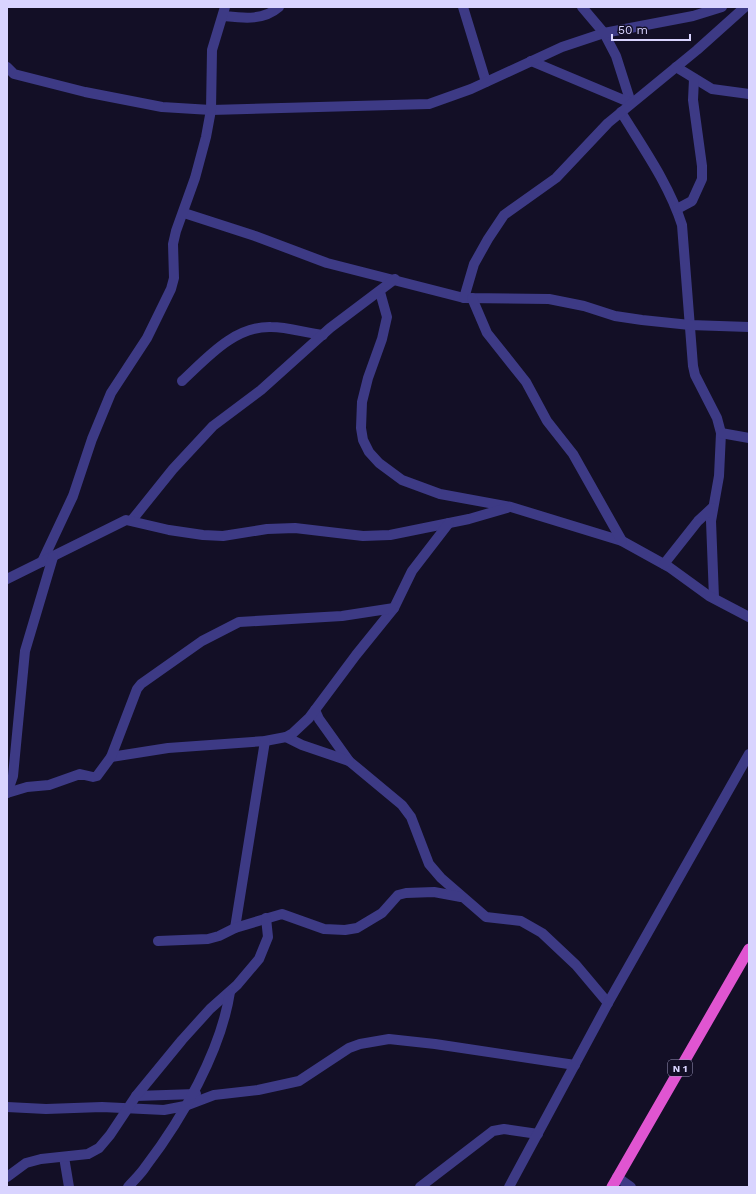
<svg xmlns="http://www.w3.org/2000/svg" width="756" height="1194" font-family="'Work Sans',sans-serif">
<rect width="100%" height="100%" fill="#130f26"/>
<g fill="none" stroke-linecap="round" stroke-linejoin="round">
<!-- minor -->
<g stroke="#3d3a85" stroke-width="10">
<polyline points="463,7 486,82"/>
<polyline points="582,7 604,33 616,56 631,103"/>
<path d="M 223,16 C 243,18 263,21 279,7"/>
<polyline points="531,61 631,103"/>
<polyline points="7,67 14,74 85,92 162,107 211,110 429,104 471,89 562,47 604,33 693,16 722,7"/>
<polyline points="676,67 712,89 749,94"/>
<path d="M 621,112 C 643,148 669,184 682,225 L 693,366 L 695,375 L 717,418 L 721,433 L 719,476 L 711,521 L 714,598"/>
<polyline points="677,209 692,201 702,179 702,166 693,100 694,79"/>
<polyline points="184,213 255,236 327,263 464,298 549,299 584,306 615,316 642,320 690,325 749,327"/>
<polyline points="380,292 387,317 382,339 368,378 362,402 361,428 363,440 369,452 379,463 402,480 440,494 511,507 622,541 669,567 709,596 749,617"/>
<polyline points="464,298 474,264 488,239 504,215 556,178 608,123 697,50 745,7"/>
<polyline points="472,298 487,333 526,382 547,421 573,454 622,541"/>
<path d="M 182,381 C 207,358 234,326 271,327 C 288,327 306,333 323,335"/>
<polyline points="721,433 749,438"/>
<polyline points="132,520 173,469 213,426 261,390 330,328 395,279"/>
<polyline points="42,562 73,496 92,439 111,393 147,338 171,289 174,278 173,244 176,231 195,178 206,137 211,110 212,50 225,7"/>
<polyline points="664,564 698,521 712,508"/>
<polyline points="7,579 126,520 169,530 203,535 223,536 267,529 295,528 363,536 390,535 469,519 507,508"/>
<polyline points="315,710 319,719 349,761 402,805 411,817 429,864 441,878 486,917 521,921 542,933 576,965 608,1003"/>
<polyline points="286,737 302,745 349,761"/>
<polyline points="111,757 168,748 265,741 286,737 293,733 309,718 356,655 394,608 412,571 449,523"/>
<polyline points="7,793 27,787 49,785 80,774 93,777 97,776 111,757 137,689 141,684 202,641 239,622 342,616 394,608"/>
<polyline points="7,793 13,776 25,651 53,557"/>
<polyline points="235,928 265,741"/>
<polyline points="158,941 208,939 219,936 235,928 282,914 324,929 345,930 357,928 382,913 398,895 406,893 434,892 461,897"/>
<polyline points="136,1096 196,1094"/>
<polyline points="7,1107 46,1109 102,1107 164,1110 185,1106 214,1095 258,1090 299,1081 349,1048 360,1044 389,1039 435,1044 575,1065"/>
<polyline points="64,1157 69,1187"/>
<polyline points="7,1177 26,1163 41,1159 88,1154 99,1148 110,1135 136,1096 182,1040 210,1009 237,985 259,959 268,937 266,918"/>
<polyline points="617,1177 631,1187"/>
<path d="M 128,1187 C 134,1180 141,1174 146,1166 C 182,1119 221,1051 230,992"/>
<polyline points="420,1187 493,1131 504,1129 538,1134"/>
<polyline points="509,1187 608,1003 749,754"/>
</g>
<!-- trunk -->
<polyline stroke="#e055d1" stroke-width="11" points="612,1187 749,949"/>
</g>
<g text-anchor="middle" dominant-baseline="central" stroke-width="3" stroke-linejoin="round" paint-order="stroke">
<!-- shield labels -->
<rect fill="#130f26" stroke="#9e99be" stroke-width="1" x="668" y="1060" width="24" height="16" rx="3"/>
<g font-size="10" font-weight="bold" fill="#d9d4ff">
<text x="680" y="1068">N 1</text>
</g>
</g>
<!-- border -->
<rect width="756" height="1194" fill="none" stroke="#d9d4ff" stroke-width="16"/>
<!-- scale -->
<path d="M612 34v6h78v-6" fill="none" stroke="#d9d4ff" stroke-width="2"/>
<text x="618" y="34" font-size="12" fill="#d9d4ff" stroke="#130f26" stroke-width="3" paint-order="stroke">50 m</text>
</svg>
